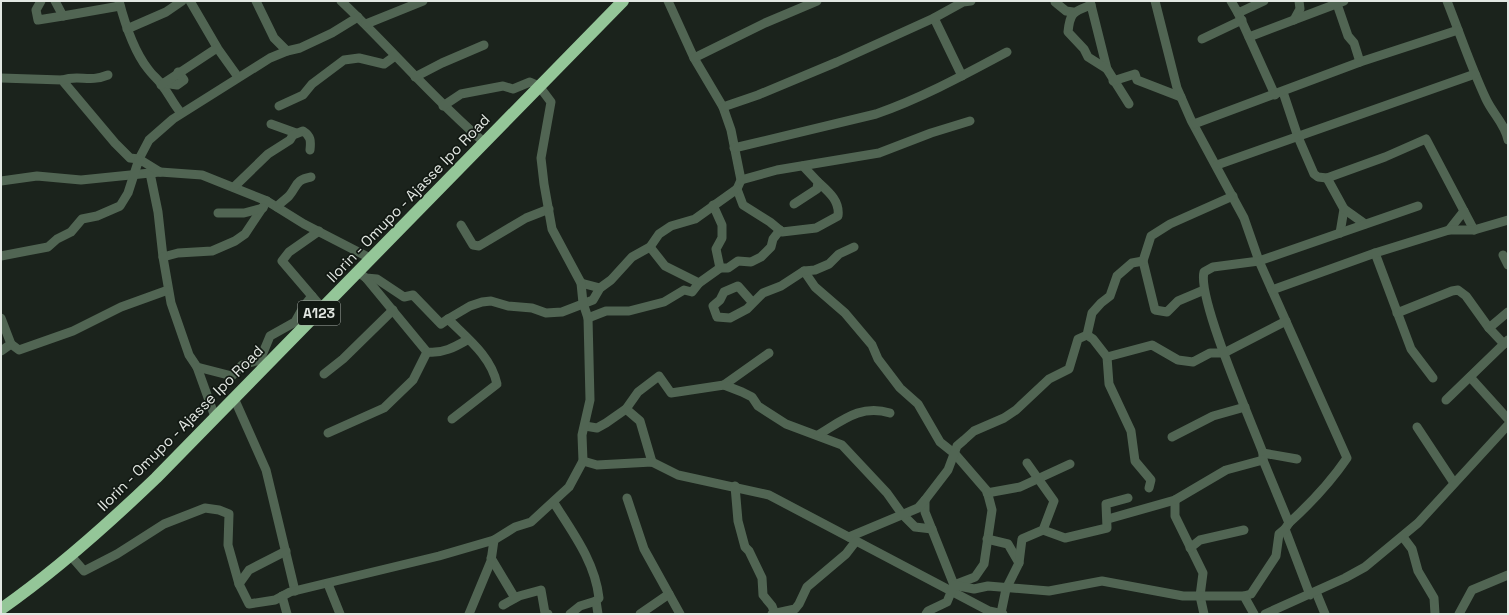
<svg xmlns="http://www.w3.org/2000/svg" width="1509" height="615" font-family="'Space Grotesk',sans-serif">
<rect width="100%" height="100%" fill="#1b231c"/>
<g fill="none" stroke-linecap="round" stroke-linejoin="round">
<!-- minor -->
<g stroke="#516553" stroke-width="9">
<polyline points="41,1 36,10 38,20 63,16"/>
<polyline points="55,1 63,16 120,6"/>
<path d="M 119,1 C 125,24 133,50 148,69 C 153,76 160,81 164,88 C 170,96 174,105 181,113"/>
<polyline points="190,1 218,49 238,77"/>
<polyline points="256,1 274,38 287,51"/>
<path d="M 341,1 C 390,47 433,99 485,143"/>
<path d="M 668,1 L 694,58 L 723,107 L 731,130 L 741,180 L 737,189 L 743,205 L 770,222 L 782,232 L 816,228 L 838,216 C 840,201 829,192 818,182"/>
<polyline points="1090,1 1107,69 1129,104"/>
<path d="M 1155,1 L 1177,88 L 1191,120 L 1244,218 L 1259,261 L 1347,458 C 1330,483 1311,503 1289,523"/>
<polyline points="1231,1 1238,13 1264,1"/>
<path d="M 1447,1 C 1460,34 1471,67 1486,99 C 1493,114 1505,124 1508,140"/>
<polyline points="1055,2 1066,11 1073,12"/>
<polyline points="1337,4 1348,36 1354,43 1360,62"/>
<path d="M 1091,5 C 1073,12 1070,12 1068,32 L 1084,49 L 1088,57 L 1107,69"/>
<polyline points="1238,13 1275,95"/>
<polyline points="934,18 962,76"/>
<polyline points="1294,20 1300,9 1299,1"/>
<polyline points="366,24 423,1"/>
<polyline points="127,29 166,12 182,1"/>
<polyline points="1249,37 1344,1"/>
<polyline points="1202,39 1242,20"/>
<polyline points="694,58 765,23 817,1"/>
<polyline points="415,77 442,63 484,45"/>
<polyline points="1,78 62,80 115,143 130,158 139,159 149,140 173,119 270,58 287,51 300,48 332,33 358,17"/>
<path d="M 62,80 C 80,74 88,83 108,75"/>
<polyline points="1113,81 1135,74 1137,80 1181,97"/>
<polyline points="163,83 177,85 184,80 178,72"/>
<polyline points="161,85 217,48"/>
<polyline points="1283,92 1298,137 1314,174 1318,177 1327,178 1385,157 1426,139 1474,230 1508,220"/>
<polyline points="279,106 303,95 312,84 344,60 359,58 384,64 395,56"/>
<polyline points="723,107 758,95 837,62 934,18 963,2 971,1"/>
<polyline points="271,124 296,133"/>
<polyline points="1194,124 1360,62 1458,30"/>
<path d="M 734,148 L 876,114 C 922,98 964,75 1007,52"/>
<polyline points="1217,165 1475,74"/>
<polyline points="150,173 158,212 163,257 178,253 212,251 235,241 245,234 267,201"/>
<polyline points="1327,178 1344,209 1340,233"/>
<polyline points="741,180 777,170 879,153 931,133 970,121"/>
<polyline points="1,181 37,176 81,180 160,172 202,175 267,201 304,224 370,258"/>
<path d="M 234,187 L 268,154 L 290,140 L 293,135 L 303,131 C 311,136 311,141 310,150"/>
<polyline points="794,204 817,189 818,182 803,166"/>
<polyline points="713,205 722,225 722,238 716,249 720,268"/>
<path d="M 277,207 C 280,203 285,200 289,196 C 298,185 295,180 311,177"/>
<polyline points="1344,209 1365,224"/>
<polyline points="218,213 244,213 263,208"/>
<polyline points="461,225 473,245 479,246 526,218 549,209"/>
<polyline points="1449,230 1464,211"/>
<polyline points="319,231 289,252 282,261 323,309"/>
<polyline points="650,247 665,266 699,283 720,268 728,268 738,261 751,262 761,257 771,247 773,239 780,230"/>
<polyline points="1375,253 1411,349 1433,378"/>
<polyline points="1503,255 1508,265"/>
<polyline points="1,256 48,247 57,239 71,232 82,219 97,216 120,206 128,193 139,159 160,172"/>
<polyline points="163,257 171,303 189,355 197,367 215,417"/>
<polyline points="1143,261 1155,310 1167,312 1178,301 1204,290"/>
<polyline points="804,271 815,287 845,313 872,345 878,359 900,388 918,404 940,442 955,454 987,491 992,510 984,564 975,577 954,585 925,512 925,500"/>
<path d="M 358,272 L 366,278 L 377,279 L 404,297 L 413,295 L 441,324 L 448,319 C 467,338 491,356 497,384 L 452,419"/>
<path d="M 366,278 L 427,352 C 442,354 455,347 467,340"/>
<polyline points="581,283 600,288"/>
<polyline points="1272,290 1375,253 1449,230 1474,230"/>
<polyline points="753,303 738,286 724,292 720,300 713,306 717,317 730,318 747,309 763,293 781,286 804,271 815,270 829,264 839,254 854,247"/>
<polyline points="1397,313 1452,291 1458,290 1466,296 1489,328 1504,344"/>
<polyline points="1,318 11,344 1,351"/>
<polyline points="588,318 606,311 629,311 664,302 684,290 692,292 699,283"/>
<polyline points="448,319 470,306 482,302 491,301 508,306 532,308 546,313 562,312 593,300 600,288 611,280 632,257 650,247 659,234 671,226 695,219 737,189"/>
<polyline points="1489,328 1508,312"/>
<polyline points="1087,335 1093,339 1107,357 1109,384 1131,431 1135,461 1151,480 1149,488"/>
<polyline points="11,344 19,350 73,331 121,307 168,290"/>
<polyline points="1107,357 1152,345 1178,360 1193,362 1210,353 1224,353 1286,321"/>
<polyline points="260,360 270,336 295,322 304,306 312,296"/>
<polyline points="197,367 232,376 242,365 260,360 262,364"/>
<polyline points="324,374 343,359 393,310"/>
<polyline points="1470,377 1508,419"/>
<polyline points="724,385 769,353"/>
<polyline points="234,398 266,470 295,591"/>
<polyline points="1446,400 1508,340"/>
<polyline points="626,409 640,421 652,462"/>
<polyline points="585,426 597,428 606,423 626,409 638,392 659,376 671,393 724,385 742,392 752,397 758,406 786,424 842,445 887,493 902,514 915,527 932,529"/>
<polyline points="1417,427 1454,483"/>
<polyline points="328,433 384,408 413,380 427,352"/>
<path d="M 818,435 C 843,420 861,404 890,413"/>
<polyline points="1172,437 1213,416 1245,407"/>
<path d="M 1263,453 C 1251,421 1197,298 1204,272 L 1213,267 L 1259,261 L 1418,206"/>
<polyline points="1297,459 1263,453 1263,460 1289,523 1285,529 1310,595"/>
<polyline points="583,461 597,465 652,462 678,475 769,495 989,611 1003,614"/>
<polyline points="735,486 738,521 745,547 749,551 762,578 763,595 772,606 775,614"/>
<polyline points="987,493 1020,487 1070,464"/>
<polyline points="627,498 644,549 680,614"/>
<polyline points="1175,500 1175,516 1203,573 1200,596 1204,614"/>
<path d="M 554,503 C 573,533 595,562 599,598 L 596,601 L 598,614"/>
<polyline points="1108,519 1175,500 1226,470 1263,460"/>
<polyline points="1043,530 1065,538 1107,528 1106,504 1128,498"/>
<polyline points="849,537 918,508 925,500 948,470 957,446 964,440 974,431 1004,418 1016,410 1049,379 1069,369 1078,339 1087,335 1092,313 1101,303 1110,296 1117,276 1132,263 1143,261 1151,236 1170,224 1233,196"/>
<polyline points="1403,537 1412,549 1418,571 1434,598 1435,614"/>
<polyline points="987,539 1008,544 1019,563 1006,589 1001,613"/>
<polyline points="1190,548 1200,540 1244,530"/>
<polyline points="71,556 84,571 117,554 164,524 205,508 219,510 229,514 228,545 239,584 249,604 275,600 290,592 439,556 494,540 515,527 531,522 569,487 583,461 582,435 590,400 588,318 583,303 581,283 552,229 544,184 541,158 551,102 539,86 530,82 513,89 503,86 461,94 443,106"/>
<polyline points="491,558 515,598"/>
<polyline points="1019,563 1022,539 1043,530 1054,501 1027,463"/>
<polyline points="239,584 249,570 286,551"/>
<polyline points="328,584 340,614"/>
<polyline points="1316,592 1325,614"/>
<polyline points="282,596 287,614"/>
<polyline points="1244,596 1251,594 1276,556 1279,534 1285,529"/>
<polyline points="503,605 519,596 541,590 545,613 548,614"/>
<polyline points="469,614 491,561 494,540"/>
<polyline points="570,614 580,606 596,601"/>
<polyline points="640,614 669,594"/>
<polyline points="772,614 795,609 799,604 807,587 846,554 856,541"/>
<polyline points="926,614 928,611 947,602 954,585 974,589 988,586 1049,591 1102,581 1183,596 1244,596 1254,614"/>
<polyline points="1265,614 1345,578 1365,567 1418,523 1508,425"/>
<polyline points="1459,614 1472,590 1508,575"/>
</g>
<!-- highway -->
<path stroke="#94c698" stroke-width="12" d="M 1,609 C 57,570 107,525 156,478 L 623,1"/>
</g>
<g text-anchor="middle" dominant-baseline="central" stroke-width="3.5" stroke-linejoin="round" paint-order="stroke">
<!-- shield labels -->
<rect fill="#121913" stroke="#a4a9a4" stroke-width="1" x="298" y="301" width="42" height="24" rx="3"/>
<g font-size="14" font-weight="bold" fill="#e2e7e2">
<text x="319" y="313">A123</text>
</g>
<!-- street labels -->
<g font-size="15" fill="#e2e7e2" stroke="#121913">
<text transform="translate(408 198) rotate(-46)">Ilorin - Omupo - Ajasse Ipo Road</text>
<text transform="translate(180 428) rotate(-45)">Ilorin - Omupo - Ajasse Ipo Road</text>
</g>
</g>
<!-- border -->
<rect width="1509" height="615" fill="none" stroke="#e2e7e2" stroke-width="4"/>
</svg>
